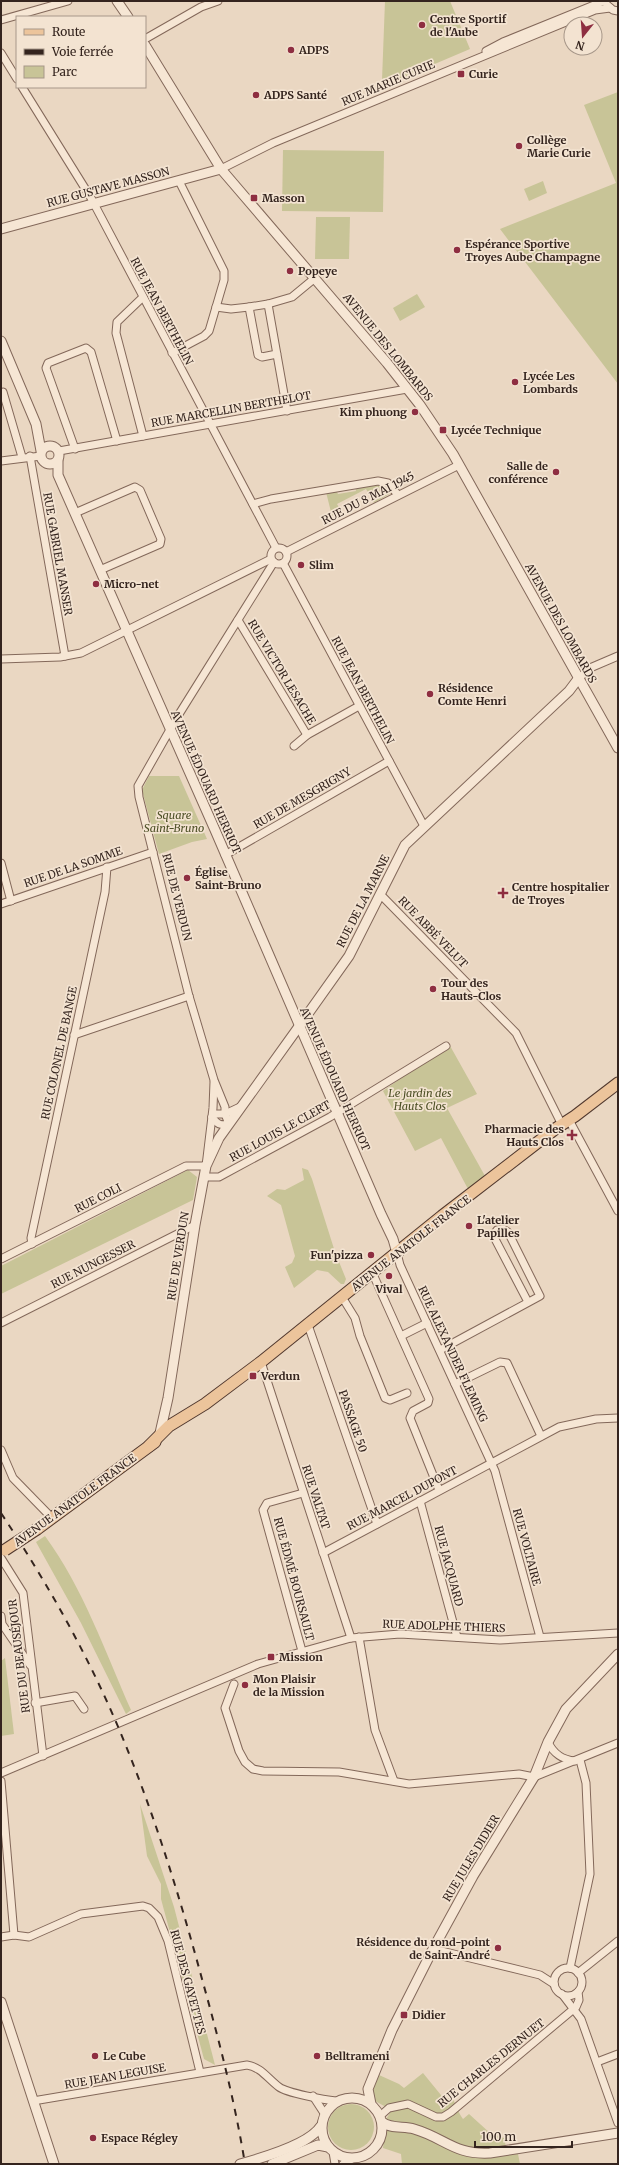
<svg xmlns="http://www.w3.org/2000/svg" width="619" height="2165" font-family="Merriweather,serif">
<rect width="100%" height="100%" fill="#ead7c2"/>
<!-- green -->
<g fill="#c8c497">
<polygon points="385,1 450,1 470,49 397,80 382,80"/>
<polygon points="618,92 618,384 500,229 616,183 584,105"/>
<polygon points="283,150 384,151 383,212 282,211"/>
<polygon points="543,181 547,193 529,201 524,189"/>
<polygon points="316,217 350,217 349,259 315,259"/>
<polygon points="417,294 425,307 400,321 393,308"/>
<polygon points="370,484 386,485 391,493 374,503 366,489 337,504 341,511 332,516 326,492 336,490 338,494 356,491 355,487"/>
<polygon points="149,776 179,776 207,839 192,842 159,854 142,790"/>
<polygon points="449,1044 477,1094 447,1108 485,1176 468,1189 441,1138 415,1151 383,1091"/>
<polygon points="302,1168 308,1170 312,1179 335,1252 346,1279 344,1284 341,1284 328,1272 317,1270 294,1288 285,1267 292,1263 295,1256 281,1205 267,1196 277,1189 285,1190 304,1180"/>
<polygon points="188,1170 197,1177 193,1200 1,1294 1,1266"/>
<path d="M 45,1536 C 83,1588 105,1651 131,1710 L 126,1714 L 81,1623 L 36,1542 Z"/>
<polygon points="5,1658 14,1734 1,1736 1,1661"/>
<polygon points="140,1804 174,1907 215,2065 204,2059 161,1899 161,1884 147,1856"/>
<path d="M 423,2073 L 445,2100 L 451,2097 C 457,2104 457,2111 463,2119 L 469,2114 L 490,2133 L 504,2138 L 508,2155 L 518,2154 L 520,2164 L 402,2164 L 401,2154 L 383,2148 L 386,2119 L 390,2113 L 386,2107 L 375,2101 L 373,2090 L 379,2075 L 399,2084 L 404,2088 Z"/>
<circle cx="351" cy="2127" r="23"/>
</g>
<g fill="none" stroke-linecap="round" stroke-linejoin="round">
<!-- minor casing -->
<g stroke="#83685a" stroke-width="9">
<g id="minor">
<polyline points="607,5 613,10 618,11"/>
<polyline points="1,20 68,1"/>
<polyline points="145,39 201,7 218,1"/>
<polyline points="486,51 503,42 604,1"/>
<polyline points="1,53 17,79"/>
<polyline points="22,87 91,198 276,548"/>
<polyline points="221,169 273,143 595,10 610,8"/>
<polyline points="142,298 117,322 116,333 143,436"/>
<polyline points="268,304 292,297 315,278"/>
<polyline points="216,307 231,309 249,307"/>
<polyline points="172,353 204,336 209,331 224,280 224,271 179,181"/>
<polyline points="277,354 262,357 258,355 249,307 268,304 287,411"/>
<polyline points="3,392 22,457"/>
<polyline points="75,449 46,368 48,363 86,348 91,352 117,441"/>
<polyline points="59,451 407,389"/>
<polyline points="30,456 65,656"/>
<polyline points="1,461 41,456"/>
<polyline points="253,504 271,499 378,481 388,483 398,495"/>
<polyline points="75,513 135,487 140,490 161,539 160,544 100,570"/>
<circle cx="279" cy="556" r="8"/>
<polyline points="286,552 459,465"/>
<polyline points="283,563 424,826"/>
<polyline points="238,620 307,735"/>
<polyline points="1,659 60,657 81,653 271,559"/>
<polyline points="578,679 590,668 618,656"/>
<polyline points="294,746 307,735 359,706"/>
<polyline points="225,855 389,761"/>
<polyline points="1,863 11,901"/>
<polyline points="380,894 516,1033 562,1125"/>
<polyline points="1,904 153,852"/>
<polyline points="74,1035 189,996"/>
<path d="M 212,1117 C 217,1124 220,1126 229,1124 L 225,1114 L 225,1107 L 214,1080 L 189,996 L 139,797 L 138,786 L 176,719 L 274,562"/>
<polyline points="212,1117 215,1114 225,1114 240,1107"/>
<polyline points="569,1120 618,1211"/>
<polyline points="204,1177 219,1177 330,1117 446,1046"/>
<polyline points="32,1244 31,1238 105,892 107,867"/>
<polyline points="397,1253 400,1265 495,1471 540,1637"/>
<polyline points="1,1259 186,1166 206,1166 213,1108 214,1082"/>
<polyline points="372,1272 429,1399 428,1403 413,1411 410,1418 439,1490"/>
<polyline points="342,1297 355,1318 360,1336 385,1398 390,1400 407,1393"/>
<polyline points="1,1323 195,1225"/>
<polyline points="308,1325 377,1524"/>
<polyline points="401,1336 427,1323"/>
<polyline points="440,1350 540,1296 508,1232 503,1229 497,1230 494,1234 495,1239 528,1302"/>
<polyline points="261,1362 351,1638"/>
<polyline points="455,1384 500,1362 507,1363 541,1436"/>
<polyline points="1,1450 13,1478 52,1518"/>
<polyline points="420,1501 457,1637"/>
<polyline points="323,1553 559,1427 596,1419 618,1418"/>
<polyline points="1,1558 23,1593 43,1756"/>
<polyline points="1,1616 2,1624 30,1665"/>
<polyline points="359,1637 375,1730 394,1781"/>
<polyline points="302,1651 263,1510 267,1503 303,1493"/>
<polyline points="234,1684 225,1708 239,1751 245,1762 253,1769 263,1771 339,1772 409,1784 519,1774 534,1777 618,1743"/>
<polyline points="35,1703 75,1696 84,1709"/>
<path d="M 548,1742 C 553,1753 563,1760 575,1761"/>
<polyline points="1,1773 258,1664 351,1638 400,1634 500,1640 618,1633"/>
<polyline points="1,1781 14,1935"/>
<polyline points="1,1937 14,1935 29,1937 81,1914 143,1906 149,1908 158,1917 168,1941 200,2072"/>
<polyline points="433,1949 540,1975 554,1984"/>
<polyline points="570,1968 590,1874 586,1783 580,1760"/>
<circle cx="568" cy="1982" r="14"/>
<polyline points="578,1973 618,1941"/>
<polyline points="562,1994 581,2019 618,2123"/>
<polyline points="597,2062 618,2054"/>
<polyline points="313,2096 324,2113"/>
<path d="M 33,2101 L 247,2065 C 261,2067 268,2079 279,2087 C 287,2093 325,2100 336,2101"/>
<polyline points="380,2116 389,2108 408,2104 436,2117 443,2117 451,2112 576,2007 579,2000 578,1992"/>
<polyline points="333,2152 335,2164"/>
<polyline points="343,2164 354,2158"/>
</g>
</g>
<!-- tertiary casing -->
<g stroke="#83685a" stroke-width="11">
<g id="tertiary">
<polyline points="117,1 128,17"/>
<polyline points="145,45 221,169 387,363 420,405 453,454 618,748"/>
<polyline points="1,229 221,169"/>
<polyline points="1,341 36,424 41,451"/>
<circle cx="50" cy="455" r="9"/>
<polyline points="58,461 58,475 215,830 381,1214 393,1239 397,1253"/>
<polyline points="160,1433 168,1398 195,1225 206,1166 219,1138 295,1032 349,956 405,845 569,691 578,679"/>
<polyline points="1,2002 54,2164"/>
<circle cx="352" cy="2128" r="30"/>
<polyline points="371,2104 368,2089 392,2030 433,1949 473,1876 534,1777 548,1742 566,1709 618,1654"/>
<path d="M 382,2122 C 390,2129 404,2126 414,2129 C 445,2138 454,2155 490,2153 L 618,2133"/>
<path d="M 240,2164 C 262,2158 309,2145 321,2126"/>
<polyline points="272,2164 318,2145 328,2147"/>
</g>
</g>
<!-- primary casing -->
<g stroke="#51382e" stroke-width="13">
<g id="primary">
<polyline points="149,1446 169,1426 205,1404 261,1362 442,1216 555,1129 575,1116 618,1083"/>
<polyline points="37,1529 155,1442"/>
</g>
</g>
<!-- minor -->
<use href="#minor" stroke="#f6e6d4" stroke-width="7"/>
<!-- tertiary -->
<use href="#tertiary" stroke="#f6e6d4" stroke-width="9"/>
<!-- primary -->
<use href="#primary" stroke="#ecc49b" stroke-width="11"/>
<!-- rail -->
<path stroke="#34241e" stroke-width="2" stroke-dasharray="7 7" stroke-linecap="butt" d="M 1,1513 C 46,1581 87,1653 119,1729 C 153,1810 179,1894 202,1979 C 219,2040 235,2102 245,2164"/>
<!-- primary-bridge casing -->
<g stroke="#51382e" stroke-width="13" stroke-linecap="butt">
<polyline id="primary-bridge" points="5,1550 37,1529"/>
</g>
<!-- primary-bridge -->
<use href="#primary-bridge" stroke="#ecc49b" stroke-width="11"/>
</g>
<!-- markers -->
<g fill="#8e2e41" stroke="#f3e3d1" stroke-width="1.5">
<circle cx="422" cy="25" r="4"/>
<circle cx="291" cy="50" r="4"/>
<rect x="457" y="70" width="8" height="8" rx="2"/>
<circle cx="256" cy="95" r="4"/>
<circle cx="519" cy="146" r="4"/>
<rect x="250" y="194" width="8" height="8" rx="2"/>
<circle cx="457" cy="250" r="4"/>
<circle cx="290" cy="271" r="4"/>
<circle cx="515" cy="382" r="4"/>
<circle cx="415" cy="412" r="4"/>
<rect x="439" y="426" width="8" height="8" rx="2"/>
<circle cx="556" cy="472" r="4"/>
<circle cx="301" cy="565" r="4"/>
<circle cx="96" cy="584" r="4"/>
<circle cx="430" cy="694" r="4"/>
<circle cx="187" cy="878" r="4"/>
<path d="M501 887h4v4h4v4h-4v4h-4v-4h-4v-4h4z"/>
<circle cx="433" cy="989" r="4"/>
<path d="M570 1129h4v4h4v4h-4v4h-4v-4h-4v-4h4z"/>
<circle cx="469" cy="1226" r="4"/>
<circle cx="371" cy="1255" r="4"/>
<circle cx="389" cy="1276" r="4"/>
<rect x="249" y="1372" width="8" height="8" rx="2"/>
<rect x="267" y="1653" width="8" height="8" rx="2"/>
<circle cx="245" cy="1685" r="4"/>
<circle cx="498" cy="1948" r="4"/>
<rect x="400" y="2011" width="8" height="8" rx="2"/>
<circle cx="95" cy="2056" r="4"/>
<circle cx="317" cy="2056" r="4"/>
<circle cx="93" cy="2138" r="4"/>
</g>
<g text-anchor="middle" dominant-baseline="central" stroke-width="3.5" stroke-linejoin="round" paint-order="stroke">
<!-- poi labels -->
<g font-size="11" font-weight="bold" fill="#34241e" stroke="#f3e3d1" text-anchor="start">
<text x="430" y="19">Centre Sportif<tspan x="430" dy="13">de l'Aube</tspan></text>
<text x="299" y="50">ADPS</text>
<text x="469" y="74">Curie</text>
<text x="264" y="95">ADPS Santé</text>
<text x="527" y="140">Collège<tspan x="527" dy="13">Marie Curie</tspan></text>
<text x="262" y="198">Masson</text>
<text x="465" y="244">Espérance Sportive<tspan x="465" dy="13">Troyes Aube Champagne</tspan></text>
<text x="298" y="271">Popeye</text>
<text x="523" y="376">Lycée Les<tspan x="523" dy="13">Lombards</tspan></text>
<text x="407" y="412" text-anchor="end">Kim phuong</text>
<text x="451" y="430">Lycée Technique</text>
<text x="548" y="466" text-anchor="end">Salle de<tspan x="548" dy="13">conférence</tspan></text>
<text x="309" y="565">Slim</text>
<text x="104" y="584">Micro-net</text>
<text x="438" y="688">Résidence<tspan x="438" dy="13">Comte Henri</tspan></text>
<text x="195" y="872">Église<tspan x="195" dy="13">Saint-Bruno</tspan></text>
<text x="512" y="887">Centre hospitalier<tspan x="512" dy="13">de Troyes</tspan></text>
<text x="441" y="983">Tour des<tspan x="441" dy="13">Hauts-Clos</tspan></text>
<text x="564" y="1129" text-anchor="end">Pharmacie des<tspan x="564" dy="13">Hauts Clos</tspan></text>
<text x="477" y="1220">L'atelier<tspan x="477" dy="13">Papilles</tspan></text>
<text x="363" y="1255" text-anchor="end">Fun'pizza</text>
<text x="389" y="1289" text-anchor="middle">Vival</text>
<text x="261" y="1376">Verdun</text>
<text x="279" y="1657">Mission</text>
<text x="253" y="1679">Mon Plaisir<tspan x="253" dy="13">de la Mission</tspan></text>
<text x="490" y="1942" text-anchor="end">Résidence du rond-point<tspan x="490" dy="13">de Saint-André</tspan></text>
<text x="412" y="2015">Didier</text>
<text x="103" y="2056">Le Cube</text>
<text x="325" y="2056">Belltrameni</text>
<text x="101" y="2138">Espace Régley</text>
</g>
<!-- street labels -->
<g font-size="11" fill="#34241e" stroke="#f3e3d1">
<text transform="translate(388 83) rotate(-23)">RUE MARIE CURIE</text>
<text transform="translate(108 187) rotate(-15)">RUE GUSTAVE MASSON</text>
<text transform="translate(162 311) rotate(62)">RUE JEAN BERTHELIN</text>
<text transform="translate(388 347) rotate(51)">AVENUE DES LOMBARDS</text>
<text transform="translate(231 409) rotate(-10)">RUE MARCELLIN BERTHELOT</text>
<text transform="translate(368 498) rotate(-27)">RUE DU 8 MAI 1945</text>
<text transform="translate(58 554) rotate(80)">RUE GABRIEL MANSER</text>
<text transform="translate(561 623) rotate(61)">AVENUE DES LOMBARDS</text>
<text transform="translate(282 672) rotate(59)">RUE VICTOR LESACHE</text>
<text transform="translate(363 690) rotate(62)">RUE JEAN BERTHELIN</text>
<text transform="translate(206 782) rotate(66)">AVENUE ÉDOUARD HERRIOT</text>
<text transform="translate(302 798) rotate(-30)">RUE DE MESGRIGNY</text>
<text transform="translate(73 867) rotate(-19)">RUE DE LA SOMME</text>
<text transform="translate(177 897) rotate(76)">RUE DE VERDUN</text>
<text transform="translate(363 901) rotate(-63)">RUE DE LA MARNE</text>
<text transform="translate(433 932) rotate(46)">RUE ABBÉ VELUT</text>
<text transform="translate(59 1053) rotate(-78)">RUE COLONEL DE BANGE</text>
<text transform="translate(335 1079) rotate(66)">AVENUE ÉDOUARD HERRIOT</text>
<text transform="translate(280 1131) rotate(-29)">RUE LOUIS LE CLERT</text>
<text transform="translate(98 1198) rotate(-27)">RUE COLI</text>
<text transform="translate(411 1243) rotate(-38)">AVENUE ANATOLE FRANCE</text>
<text transform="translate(178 1256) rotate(-81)">RUE DE VERDUN</text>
<text transform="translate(93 1264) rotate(-27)">RUE NUNGESSER</text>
<text transform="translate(453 1354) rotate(65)">RUE ALEXANDER FLEMING</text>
<text transform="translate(353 1421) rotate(71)">PASSAGE 50</text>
<text transform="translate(316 1497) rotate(72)">RUE VALTAT</text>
<text transform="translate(402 1498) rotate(-28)">RUE MARCEL DUPONT</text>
<text transform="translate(75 1500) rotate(-36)">AVENUE ANATOLE FRANCE</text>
<text transform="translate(527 1547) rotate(75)">RUE VOLTAIRE</text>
<text transform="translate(449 1566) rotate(75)">RUE JACQUARD</text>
<text transform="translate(294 1579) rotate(75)">RUE ÉDMÉ BOURSAULT</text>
<text transform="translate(444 1626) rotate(2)">RUE ADOLPHE THIERS</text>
<text transform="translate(19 1656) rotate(-97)">RUE DU BEAUSÉJOUR</text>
<text transform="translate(471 1858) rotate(-59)">RUE JULES DIDIER</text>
<text transform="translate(188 1982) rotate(75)">RUE DES GAYETTES</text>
<text transform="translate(491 2063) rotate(-39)">RUE CHARLES DERNUET</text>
<text transform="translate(115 2076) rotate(-10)">RUE JEAN LEGUISE</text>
</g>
<!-- park labels -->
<g font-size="11" font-style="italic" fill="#4c4f25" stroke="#f3e3d1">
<text x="174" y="815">Square<tspan x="174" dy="13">Saint-Bruno</tspan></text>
<text x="420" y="1093">Le jardin des<tspan x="420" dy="13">Hauts Clos</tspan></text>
</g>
</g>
<!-- border -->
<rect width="619" height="2165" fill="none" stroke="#34241e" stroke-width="4"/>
<!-- legend -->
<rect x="16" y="16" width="130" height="72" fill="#f3e3d1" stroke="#a79789"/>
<rect x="24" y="29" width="20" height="6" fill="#ecc49b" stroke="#a79789"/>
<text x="52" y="36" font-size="12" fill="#34241e">Route</text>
<rect x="24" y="49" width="20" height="6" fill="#34241e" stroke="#a79789"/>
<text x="52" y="56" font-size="12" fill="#34241e">Voie ferrée</text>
<rect x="24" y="66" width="20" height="12" fill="#c8c497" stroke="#a79789"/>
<text x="52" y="76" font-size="12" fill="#34241e">Parc</text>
<!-- north arrow -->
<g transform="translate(583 36) rotate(197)"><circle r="19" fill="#f3e3d1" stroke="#a79789"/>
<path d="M0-3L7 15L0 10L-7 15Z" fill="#8e2e41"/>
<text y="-6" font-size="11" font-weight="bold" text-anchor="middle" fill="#34241e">N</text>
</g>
<!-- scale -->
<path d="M475 2141v6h97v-6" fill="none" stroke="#34241e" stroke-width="2"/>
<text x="481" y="2141" font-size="12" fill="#34241e" stroke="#f3e3d1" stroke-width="3" paint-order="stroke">100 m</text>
</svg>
